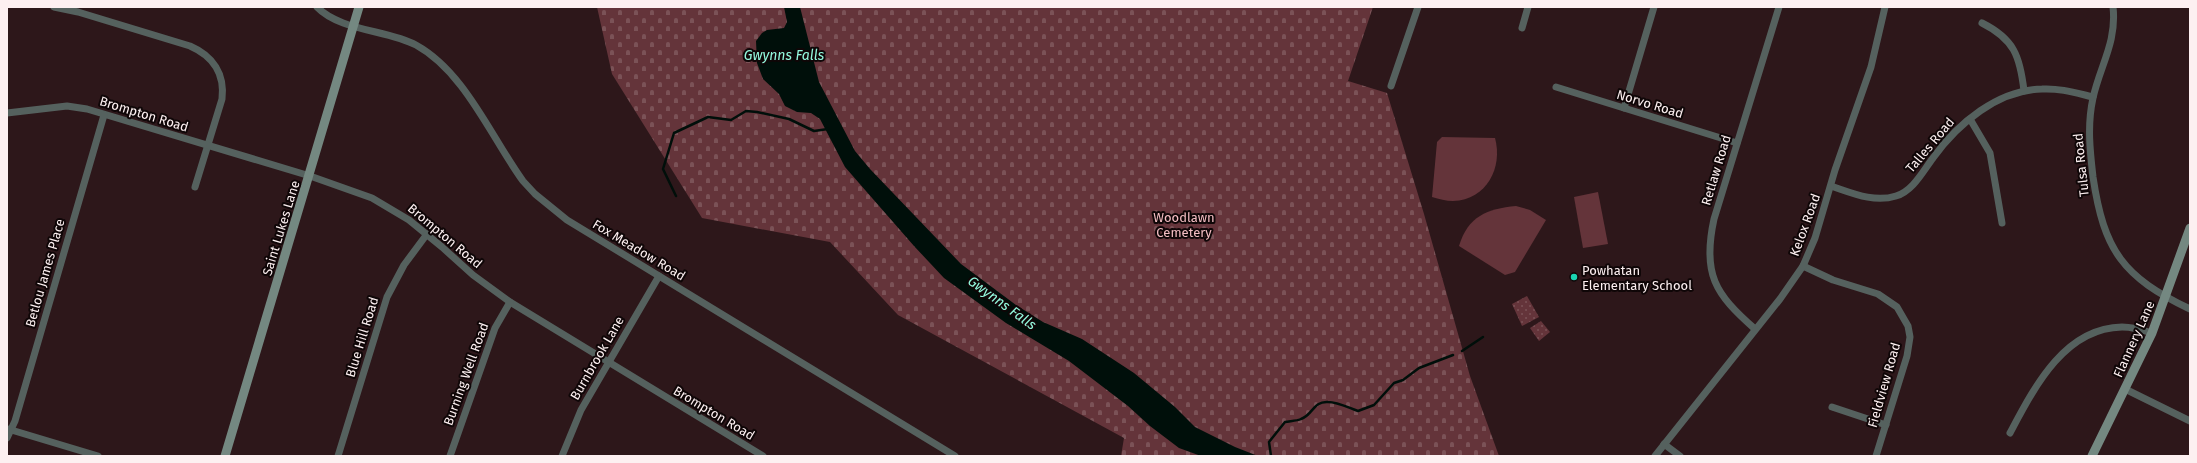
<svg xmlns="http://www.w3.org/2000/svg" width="2197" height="463" font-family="'Fira Sans',sans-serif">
<defs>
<pattern id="cemetery-stones" width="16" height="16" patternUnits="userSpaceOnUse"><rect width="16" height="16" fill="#64343a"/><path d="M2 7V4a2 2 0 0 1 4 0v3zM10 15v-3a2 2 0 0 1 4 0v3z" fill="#7b5257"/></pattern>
<pattern id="park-dots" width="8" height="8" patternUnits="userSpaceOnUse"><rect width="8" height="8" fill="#64343a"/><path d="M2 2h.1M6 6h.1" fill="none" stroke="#7b5257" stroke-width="1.8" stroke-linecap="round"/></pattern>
</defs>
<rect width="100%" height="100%" fill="#2d171a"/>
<!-- cemetery -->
<polygon fill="url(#cemetery-stones)" points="597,7 1373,7 1348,81 1387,93 1424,214 1470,376 1499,456 1121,456 1124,438 898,315 830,242 702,218 612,74"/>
<!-- park -->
<g fill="url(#park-dots)">
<polygon points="1527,296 1539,317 1522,326 1512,304"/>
<polygon points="1541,321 1550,332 1539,341 1530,328"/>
</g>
<!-- pitch -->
<g fill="#64343a">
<path d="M 1442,137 L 1495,138 C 1503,167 1487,200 1453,201 C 1446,201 1439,199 1432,197 L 1437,142 Z"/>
<polygon points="1598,192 1608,244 1583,248 1574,197"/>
<path d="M 1516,206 L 1530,210 L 1546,220 L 1515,272 L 1505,275 L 1459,246 C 1468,216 1487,209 1516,206 Z"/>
</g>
<!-- water -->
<polygon fill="#000f0a" points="784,7 800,7 819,82 855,151 870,169 961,264 1016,305 1043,322 1082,339 1134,373 1175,407 1195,427 1235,447 1258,456 1201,456 1179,448 1150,426 1128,406 1069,361 1006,323 944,278 914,246 845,167 820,119 811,113 797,112 785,106 779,94 763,79 757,63 756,41 762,33 767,30 784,28 787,22"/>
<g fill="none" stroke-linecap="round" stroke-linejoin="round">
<!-- stream -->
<g stroke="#000f0a" stroke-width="2.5">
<polyline points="676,196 663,169 674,133 708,117 731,120 746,111 757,112 789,119 814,131 828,129"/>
<polyline points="1462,351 1483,337"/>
<path d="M 1271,456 L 1269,442 L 1285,422 C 1290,421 1297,421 1301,419 C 1313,415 1313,401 1328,402 C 1338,402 1349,408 1358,411 L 1374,405 L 1394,383 L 1403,380 L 1419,368 L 1453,355"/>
</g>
<!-- street -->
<g stroke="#55615e" stroke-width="7">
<path d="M 54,7 L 78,12 L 190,46 C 213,56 225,74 222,99 L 195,187"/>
<path d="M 317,7 C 340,31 388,30 416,45 C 465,72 491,137 523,181 L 535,194 L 567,220 L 955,456"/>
<path d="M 2113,7 C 2117,42 2100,66 2093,98 C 2087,125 2090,151 2093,177 C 2104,251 2123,277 2190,309"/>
<path d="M 1982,23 C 2014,39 2020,56 2024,91"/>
<polyline points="1522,28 1528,7"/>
<polyline points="1391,86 1418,7"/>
<polyline points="1556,87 1737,143"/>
<polyline points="1624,108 1654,7"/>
<polyline points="7,113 67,106 87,109 310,176 372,198 409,220 442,247 473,275 510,302 763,456"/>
<polyline points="1970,119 1990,153 2002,223"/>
<path d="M 1831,186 C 1852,193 1874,203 1896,196 C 1913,191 1923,171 1933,158 C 1958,123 1998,90 2042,89 C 2060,88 2076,93 2093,97"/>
<polyline points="1803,266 1833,280 1878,294 1897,307 1908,326 1910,337 1907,356 1876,456"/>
<path d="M 1755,329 C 1715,294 1702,274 1714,219 L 1779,7"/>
<polyline points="2125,389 2190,421"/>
<polyline points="1832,407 1886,425"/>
<polyline points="8,429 98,456"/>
<path d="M 2010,433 C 2034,388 2064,328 2122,327 C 2133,327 2143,330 2152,333"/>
<polyline points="7,438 15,421 104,115"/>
<polyline points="1664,444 1680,456"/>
<polyline points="338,456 387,297 404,265 427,234"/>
<polyline points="450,456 495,328 510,302"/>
<polyline points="562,456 581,410 659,276"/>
<polyline points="1655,456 1780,299 1803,266 1815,238 1835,170 1871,67 1885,7"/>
</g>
<!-- secondary -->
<g stroke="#748881" stroke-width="9">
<polyline points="225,456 359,7"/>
<polyline points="2092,456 2152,333 2190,228"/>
</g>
</g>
<!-- markers -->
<circle fill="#1ad5b2" stroke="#0f0607" stroke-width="1.5" cx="1574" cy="277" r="4"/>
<g text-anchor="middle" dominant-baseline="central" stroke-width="4" stroke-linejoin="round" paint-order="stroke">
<!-- street labels -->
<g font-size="13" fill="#fdf0f1" stroke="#0f0607">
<text transform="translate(1650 104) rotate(17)">Norvo Road</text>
<text transform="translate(144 114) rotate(17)">Brompton Road</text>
<text transform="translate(1930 145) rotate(-50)">Talles Road</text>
<text transform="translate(2081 165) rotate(-96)">Tulsa Road</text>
<text transform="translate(1716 170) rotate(-73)">Retlaw Road</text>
<text transform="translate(1805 225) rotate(-70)">Kelox Road</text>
<text transform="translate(281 228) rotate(-73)">Saint Lukes Lane</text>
<text transform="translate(445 236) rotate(40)">Brompton Road</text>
<text transform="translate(639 250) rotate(31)">Fox Meadow Road</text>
<text transform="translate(45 273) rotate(-74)">Betlou James Place</text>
<text transform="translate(362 337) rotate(-73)">Blue Hill Road</text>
<text transform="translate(2134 339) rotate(-66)">Flannery Lane</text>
<text transform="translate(597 358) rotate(-60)">Burnbrook Lane</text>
<text transform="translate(466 374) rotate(-70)">Burning Well Road</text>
<text transform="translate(1884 385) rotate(-74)">Fieldview Road</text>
<text transform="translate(714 413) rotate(31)">Brompton Road</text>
</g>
<!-- park labels -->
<g font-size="13" fill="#f4bec3" stroke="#0f0607">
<text x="1184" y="217">Woodlawn<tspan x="1184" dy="15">Cemetery</tspan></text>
</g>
<!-- poi labels -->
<g font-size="13" fill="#fdf0f1" stroke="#0f0607" text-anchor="start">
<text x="1582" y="270">Powhatan<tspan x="1582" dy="15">Elementary School</tspan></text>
</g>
<!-- water labels -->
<g font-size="14" font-style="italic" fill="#94f9de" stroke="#0f0607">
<text x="784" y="55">Gwynns Falls</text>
<text transform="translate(1002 303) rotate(36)">Gwynns Falls</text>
</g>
</g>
<!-- border -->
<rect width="2197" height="463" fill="none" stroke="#fdf0f1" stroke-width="16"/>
</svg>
